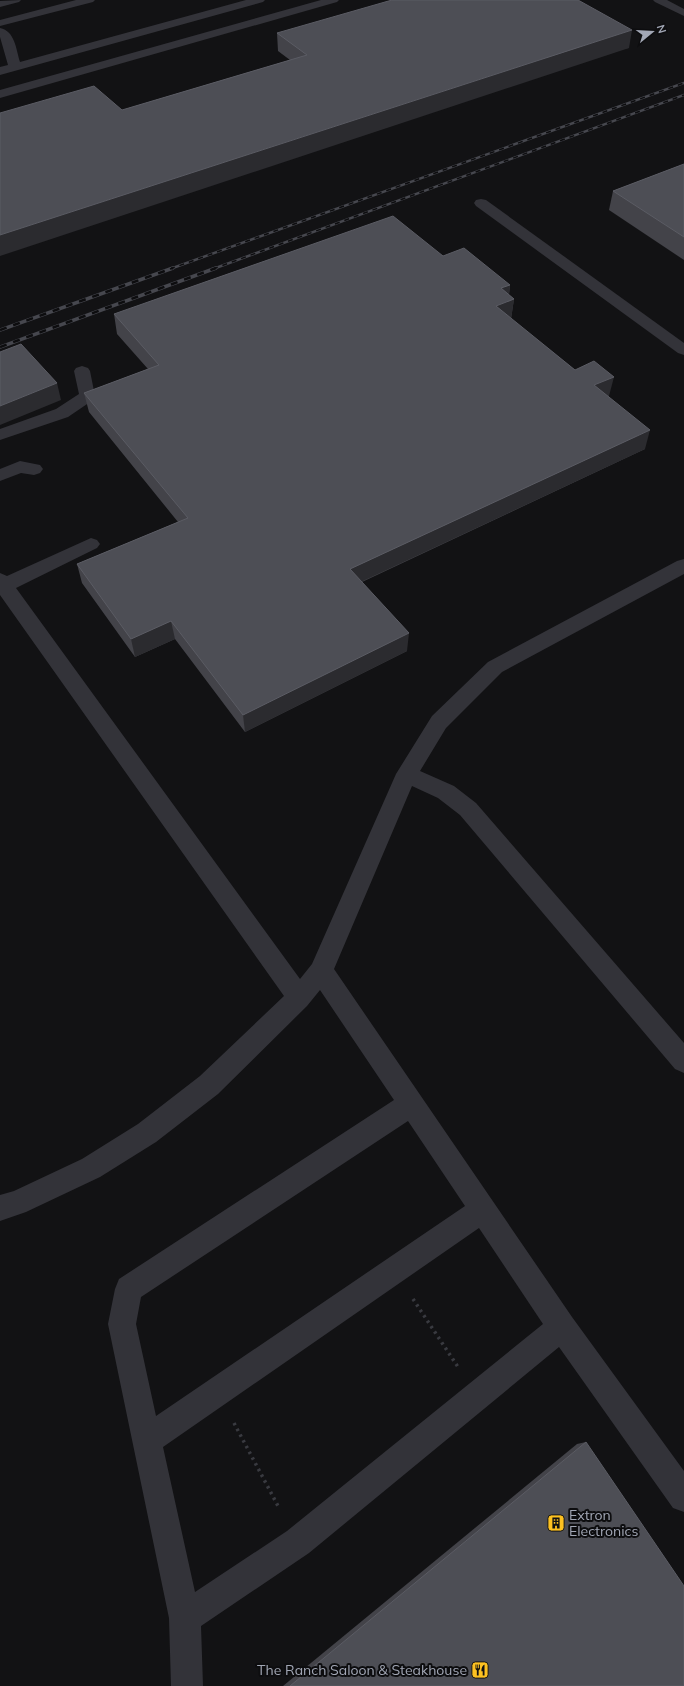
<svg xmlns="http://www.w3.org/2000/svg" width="684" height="1686" font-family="Mulish,sans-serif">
<rect width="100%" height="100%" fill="#121214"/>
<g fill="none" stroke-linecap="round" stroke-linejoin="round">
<!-- path -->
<g stroke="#393a40" stroke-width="3.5" stroke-dasharray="2.5 4" stroke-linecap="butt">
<polyline points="413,1299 458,1367"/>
<polyline points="234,1423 278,1506"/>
</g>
<!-- minor -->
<g fill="#333339" fill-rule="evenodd">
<polygon points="21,0 19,2 0,7 0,1"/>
<polygon points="76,0 95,0 93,2 0,26 0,20"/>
<path d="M 246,0 L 265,0 L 263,2 L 0,75 L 0,67 L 8,65 L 0,37 L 0,28 C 15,31 16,49 20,62 Z"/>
<polygon points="321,0 339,0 337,2 0,98 0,90"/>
<polygon points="653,0 667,0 684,9 684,16 655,2"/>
<polygon points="481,199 486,200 684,343 684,355 678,353 476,206 474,203 476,200"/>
<polygon points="82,366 88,368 90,371 95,396 93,400 68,417 0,440 0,429 56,409 79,394 74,371 76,368"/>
<polygon points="20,461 40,465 43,469 40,473 34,475 21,473 0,481 0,469"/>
<path d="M 91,538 L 97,540 L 100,544 L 97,548 L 16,588 L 300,979 L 312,964 L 396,774 L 432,716 L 488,662 L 677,561 L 684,559 L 684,574 L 502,672 L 446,728 L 420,771 L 454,786 L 476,803 L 684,1043 L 684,1073 L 675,1069 L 460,815 L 438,798 L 412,786 L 334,969 L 572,1317 L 684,1471 L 684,1512 L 673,1508 L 559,1347 L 309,1553 L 201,1626 L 203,1686 L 171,1686 L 169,1618 L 108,1324 L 115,1289 L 119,1279 L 394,1100 L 320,990 L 307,1006 L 218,1094 L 156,1142 L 100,1177 L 26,1212 L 0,1221 L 0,1195 L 14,1191 L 82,1159 L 138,1124 L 200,1076 L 284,996 L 0,595 L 0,573 L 7,576 ZM 408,1121 L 465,1206 L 156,1416 L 136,1324 L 141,1297 ZM 479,1228 L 543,1324 L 287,1531 L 195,1592 L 163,1447 Z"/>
</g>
<!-- rail-far1 casing -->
<g stroke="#46474e" stroke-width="2.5">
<g id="rail-far1">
<polyline points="170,269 684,83"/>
<polyline points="213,269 684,95"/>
</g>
</g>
<!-- rail casing -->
<g stroke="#46474e" stroke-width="3.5">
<g id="rail">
<polyline points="0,330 173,268"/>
<polyline points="0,347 216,268"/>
</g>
</g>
<!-- rail-far1 -->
<use href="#rail-far1" stroke="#0d0d0f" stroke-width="1.5" stroke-dasharray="5" stroke-linecap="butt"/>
<!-- rail -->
<use href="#rail" stroke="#0d0d0f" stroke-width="2.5" stroke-dasharray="7" stroke-linecap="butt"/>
</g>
<!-- wall -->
<g fill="#434349">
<polygon points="277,33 629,48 122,110 290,60 278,51"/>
<polygon points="684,164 684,260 609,210 613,191"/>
<polygon points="443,256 510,285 509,295 514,299 511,319 575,370 609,396 608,396 645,449 362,582 407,651 245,732 175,639 135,657 82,583 77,564 178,522 89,412 84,393 148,369 117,334 114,314"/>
<polygon points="586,1442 684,1686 283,1686 577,1444"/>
</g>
<!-- shaded-wall -->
<g fill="#2b2b2f">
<polygon points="632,30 629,48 0,256 0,235"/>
<polygon points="510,285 508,302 514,299 511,319 496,306 501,288"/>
<polygon points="614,377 609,396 590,404 594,385"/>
<polygon points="57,383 61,400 0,425 0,406"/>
<polygon points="650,430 645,449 350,587 350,569"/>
<polygon points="171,621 175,639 135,657 131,639"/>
<polygon points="409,633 407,651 245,732 243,715"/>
</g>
<!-- building -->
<g fill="#4d4e55" stroke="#5b5c64">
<polygon points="392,0 578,0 632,30 0,235 0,113 94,86 122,110 307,55 277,33"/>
<polygon points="684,164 684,237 613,191"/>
<polygon points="393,216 443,256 464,248 510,285 501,288 514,299 496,306 575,370 594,361 614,377 594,385 650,430 350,569 409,633 243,715 171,621 131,639 77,564 188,518 84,393 159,365 114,314"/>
<polygon points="21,344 57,383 0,406 0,352"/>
<polygon points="586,1442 684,1586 684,1686 290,1686"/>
</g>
<!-- icons -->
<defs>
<g id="building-square" transform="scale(0.9)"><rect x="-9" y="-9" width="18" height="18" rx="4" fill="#fdc121" stroke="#0d0d0f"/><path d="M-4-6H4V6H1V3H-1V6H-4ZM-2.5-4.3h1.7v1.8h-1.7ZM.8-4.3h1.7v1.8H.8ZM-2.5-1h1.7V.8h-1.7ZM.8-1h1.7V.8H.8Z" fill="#111"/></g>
<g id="restaurant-square" transform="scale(0.9)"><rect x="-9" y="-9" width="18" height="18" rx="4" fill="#fdc121" stroke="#0d0d0f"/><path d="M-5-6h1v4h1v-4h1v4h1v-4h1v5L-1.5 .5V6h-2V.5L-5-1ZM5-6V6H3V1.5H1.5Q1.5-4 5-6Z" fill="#111"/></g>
</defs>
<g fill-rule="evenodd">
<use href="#building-square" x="556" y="1523"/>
<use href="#restaurant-square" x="480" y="1670"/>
</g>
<g text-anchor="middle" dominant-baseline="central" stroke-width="4" stroke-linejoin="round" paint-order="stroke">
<!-- near-poi labels -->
<g font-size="14" fill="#a2a7b5" stroke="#0d0d0f" text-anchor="start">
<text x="569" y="1515">Extron<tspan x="569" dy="16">Electronics</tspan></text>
<text x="467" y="1670" text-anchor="end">The Ranch Saloon &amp; Steakhouse</text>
</g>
</g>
<!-- north arrow -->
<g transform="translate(652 32) rotate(72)" stroke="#0d0d0f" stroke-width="3" paint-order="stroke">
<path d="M0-3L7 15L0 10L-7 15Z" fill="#a2a7b5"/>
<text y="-6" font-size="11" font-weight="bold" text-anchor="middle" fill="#a2a7b5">N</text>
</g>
</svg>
